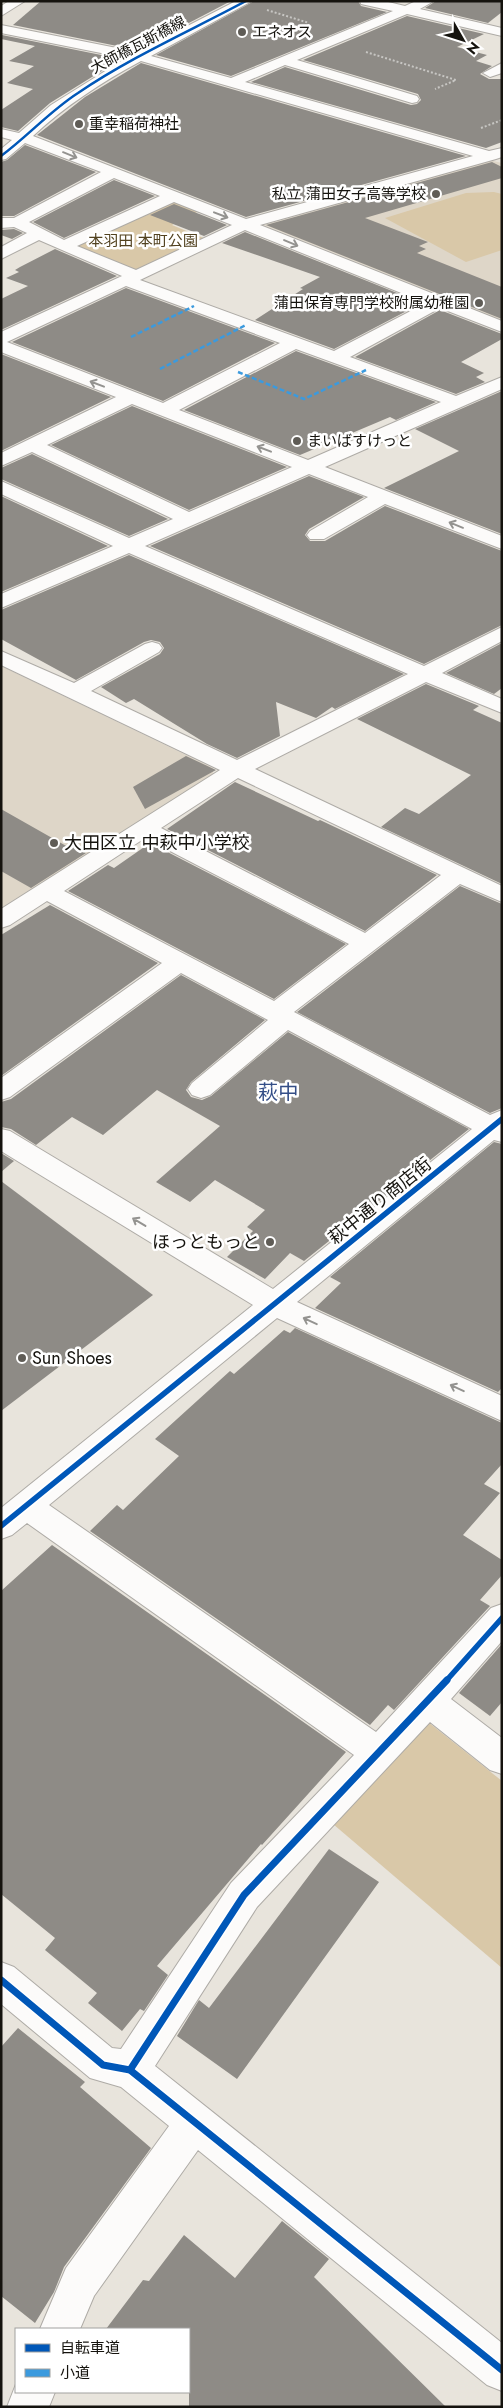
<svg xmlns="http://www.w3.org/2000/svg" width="503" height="2408" font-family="Jost,'Noto Sans JP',sans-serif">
<rect width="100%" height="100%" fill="#e8e4dc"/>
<!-- built -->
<g fill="#ded6c8">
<polygon points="489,160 502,163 502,320 264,225"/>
<polygon points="1,666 213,768 213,775 1,911"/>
</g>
<!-- green -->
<g fill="#d9c8a8">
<polygon points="494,192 502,194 502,250 466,262 385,218 466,193"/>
<polygon points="170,201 199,211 172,225 206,239 136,270 78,249 78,245"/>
<polygon points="428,1722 502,1781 502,1968 333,1824"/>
</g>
<!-- building -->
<g fill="#8e8b86">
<polygon points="41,1 231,1 137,50 13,25"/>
<polygon points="254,1 358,1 361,6 387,12 231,76 156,55"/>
<polygon points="436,1 502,1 502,12 488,23 425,8"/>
<polygon points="407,16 484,34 457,47 487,55 476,61 492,66 480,74 489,79 502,79 502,142 486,148 251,82 285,67 411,105 417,104 421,100 418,94 303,60"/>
<polygon points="1,36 2,35 121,59 50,103 18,131 1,127 1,110 33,89 7,83 34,66 9,61 35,46 1,39"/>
<polygon points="141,63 466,156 246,217 37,135 85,97"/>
<polygon points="25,145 96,172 14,216 1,216 1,162 7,160"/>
<polygon points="492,162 502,167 502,178 365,218 428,242 419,246 426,249 417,253 502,287 502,319 266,225"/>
<polygon points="114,180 155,196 64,238 33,222"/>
<polygon points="174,204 227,225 204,236 150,215"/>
<polygon points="14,229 23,233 12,239 1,235 1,230"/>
<polygon points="245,232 422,303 334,349 255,320 303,289 300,288 320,277 222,243"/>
<polygon points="55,249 117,276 1,330 1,299 28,286 6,278 19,272 15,270 20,267"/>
<polygon points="126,288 275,343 163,401 12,342"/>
<polygon points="440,310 502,334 502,339 461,362 484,373 476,377 485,382 456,394 355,357"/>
<polygon points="296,351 436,402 396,420 390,417 300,455 184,410"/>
<polygon points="1,354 111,397 1,451"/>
<polygon points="502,391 502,534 384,488 459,451 415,429"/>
<polygon points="132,406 287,467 189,510 51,445"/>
<polygon points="32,454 168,519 129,536 1,479 1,468"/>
<polygon points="309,476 364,497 309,529 305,535 310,541 325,541 385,506 502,551 502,625 424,664 150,546"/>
<polygon points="1,496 108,546 1,592"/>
<polygon points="129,555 404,674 335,709 332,707 316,718 276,702 280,736 237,758 207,744 134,699 126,703 101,687 160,654 164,648 160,642 151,640 144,642 76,680 1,639 1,610"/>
<polygon points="502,643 502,688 494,694 446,673"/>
<polygon points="426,684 479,706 473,710 502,723 502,884 381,827 405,808 419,814 471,775 357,719"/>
<polygon points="186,756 216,770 145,809 133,787"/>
<polygon points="235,782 318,821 320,820 437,875 365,931 167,829"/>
<polygon points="1,809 68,847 71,845 86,853 31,888 1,871"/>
<polygon points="150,843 346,944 274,999 68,891 108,865 114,868"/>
<polygon points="460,886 502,904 502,1108 490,1113 297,1012"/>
<polygon points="50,905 158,963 1,1076 1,935"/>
<polygon points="181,975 265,1020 191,1082 186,1090 191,1097 202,1100 211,1096 288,1032 469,1129 304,1261 290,1253 265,1279 227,1257 253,1231 247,1227 265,1210 215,1180 190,1202 156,1182 220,1126 157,1090 103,1135 72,1117 36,1145 11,1129 1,1127 1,1102 11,1099"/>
<polygon points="494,1142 502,1144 502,1388 498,1392 315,1308 341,1283 330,1277"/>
<polygon points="1,1153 14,1161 1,1172"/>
<polygon points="1,1181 153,1295 1,1411"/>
<polygon points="295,1328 502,1423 502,1464 484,1484 500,1493 463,1535 502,1560 502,1575 480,1600 490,1606 394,1710 388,1705 370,1725 90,1531 117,1505 123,1510 179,1456 155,1439 230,1371 234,1374 284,1330 290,1333"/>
<polygon points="52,1545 346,1752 262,1845 261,1844 157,1966 168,1975 144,2011 140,2009 122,2031 88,2003 97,1993 45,1950 55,1938 1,1894 1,1591"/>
<polygon points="502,1644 502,1702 490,1716 459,1693"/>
<polygon points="329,1849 379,1882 237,2079 177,2036 199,2000 209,2008"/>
<polygon points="18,2028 85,2082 80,2087 151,2148 64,2267 54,2292 35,2323 1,2296 1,2047"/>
<polygon points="282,2221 329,2259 314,2277 446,2407 189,2407 189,2329 106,2329 143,2280 149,2281 184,2235 235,2278"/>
</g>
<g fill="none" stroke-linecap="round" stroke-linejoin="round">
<!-- minor casing -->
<g stroke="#aeaba6" stroke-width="2">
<g id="minor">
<polygon points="9,1 25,1 1,16 1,6"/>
<path d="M 236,1 L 252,1 L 151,56 L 231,78 L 393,11 L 361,4 L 360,1 L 384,1 L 405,6 L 416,1 L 434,1 L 420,9 L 502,28 L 502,36 L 407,14 L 297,60 L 417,96 L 419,99 L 417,102 L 412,103 L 285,65 L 245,82 L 489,151 L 502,148 L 502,157 L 496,159 L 260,225 L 502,321 L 502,332 L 440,308 L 350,357 L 456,396 L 502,377 L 502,389 L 325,467 L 502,536 L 502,549 L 385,504 L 324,539 L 310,539 L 307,535 L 310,531 L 368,497 L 309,474 L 145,546 L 424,666 L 502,627 L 502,641 L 442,673 L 502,699 L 502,713 L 426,682 L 255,769 L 502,886 L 502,902 L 460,884 L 294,1012 L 490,1115 L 502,1110 L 502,1142 L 494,1140 L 297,1302 L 502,1396 L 502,1421 L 277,1318 L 49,1505 L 376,1732 L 491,1608 L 502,1604 L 502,1641 L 451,1699 L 502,1738 L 502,1774 L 490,1770 L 430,1722 L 257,1907 L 155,2066 L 502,2343 L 502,2391 L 487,2385 L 198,2150 L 94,2296 L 80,2329 L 40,2329 L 66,2268 L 169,2126 L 121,2087 L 90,2078 L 1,2004 L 1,1962 L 14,1967 L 112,2048 L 121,2049 L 231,1883 L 354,1755 L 27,1523 L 12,1535 L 1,1539 L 1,1508 L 253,1305 L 1,1151 L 1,1129 L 10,1131 L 273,1289 L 472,1129 L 288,1030 L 210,1095 L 201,1098 L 192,1095 L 188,1089 L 192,1083 L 268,1020 L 181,973 L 10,1097 L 1,1100 L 1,1078 L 162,963 L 47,901 L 10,925 L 1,928 L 1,909 L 220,770 L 1,665 L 1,651 L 74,683 L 145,644 L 152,642 L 159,644 L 162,648 L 159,652 L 91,691 L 237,760 L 408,674 L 129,553 L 1,608 L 1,594 L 113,546 L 1,494 L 1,481 L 129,538 L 173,519 L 32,452 L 1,466 L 1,453 L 116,397 L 1,352 L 1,332 L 122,276 L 39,240 L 1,259 L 1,247 L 27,233 L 14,227 L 1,228 L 1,218 L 14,218 L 101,172 L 25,143 L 6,159 L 1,160 L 1,149 L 12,140 L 1,137 L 1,129 L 19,133 L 51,105 L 126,58 L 1,33 L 1,25 L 137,52 ZM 141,61 L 473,156 L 246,219 L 33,136 C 65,106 102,82 141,61 ZM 114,178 L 160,196 L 64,240 L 29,222 ZM 174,202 L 232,225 L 136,270 L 77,246 ZM 245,230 L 426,303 L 334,351 L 140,280 ZM 126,286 L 280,343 L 163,403 L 7,342 ZM 296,349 L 441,402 L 308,460 L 179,410 ZM 132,404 L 292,467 L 189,512 L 47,445 ZM 238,778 L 441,875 L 365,933 L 161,828 ZM 145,838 L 349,944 L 274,1001 L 64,891 Z"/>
<polygon points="502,63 502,73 490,77 483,73"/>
<polygon points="16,2384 16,2392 55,2392 49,2407 7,2407"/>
</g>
</g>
<!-- path -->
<g stroke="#c7c6c3" stroke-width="2" stroke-dasharray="2 2" stroke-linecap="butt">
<polyline points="267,10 309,23"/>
<polyline points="366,52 456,80 435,89"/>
<polyline points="481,128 502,120"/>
</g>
<!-- minor -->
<use href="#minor" fill="#fcfbfa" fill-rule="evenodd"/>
<!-- quiet -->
<g stroke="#3b9ade" stroke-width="2.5" stroke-dasharray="5 2.5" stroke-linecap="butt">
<polyline points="131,337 194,306"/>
<polyline points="160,369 246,325"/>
<polyline points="238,372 304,399 366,370"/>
</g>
<!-- cycleway-far2 casing -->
<g stroke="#fff" stroke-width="4.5">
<path id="cycleway-far2" d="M 1,156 C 28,136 50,111 78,93 C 131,57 190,31 246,1"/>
</g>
<!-- cycleway-far1 casing -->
<g stroke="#fff" stroke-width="9">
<g id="cycleway-far1">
<polyline points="1,1526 502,1119"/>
<polyline points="446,1681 502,1618"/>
</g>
</g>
<!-- cycleway casing -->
<g stroke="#fff" stroke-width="10">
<g id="cycleway">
<polyline points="1,1980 103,2065 130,2070 502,2370"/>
<polyline points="130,2070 244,1895 447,1680"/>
</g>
</g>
<!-- cycleway-far2 -->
<use href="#cycleway-far2" stroke="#0057b8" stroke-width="2.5"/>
<!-- cycleway-far1 -->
<use href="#cycleway-far1" stroke="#0057b8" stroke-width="5.5"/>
<!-- cycleway -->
<use href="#cycleway" stroke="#0057b8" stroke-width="7"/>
</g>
<!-- one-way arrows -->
<defs><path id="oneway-shaft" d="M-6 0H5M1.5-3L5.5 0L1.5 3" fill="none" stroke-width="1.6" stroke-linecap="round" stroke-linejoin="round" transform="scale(1.25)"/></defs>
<g stroke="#949390">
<use href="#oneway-shaft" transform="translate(70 155) rotate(22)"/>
<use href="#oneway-shaft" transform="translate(221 215) rotate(21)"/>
<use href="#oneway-shaft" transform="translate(291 243) rotate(23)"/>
<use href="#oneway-shaft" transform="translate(97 384) rotate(-159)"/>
<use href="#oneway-shaft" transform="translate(264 449) rotate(-159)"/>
<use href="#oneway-shaft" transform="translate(456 525) rotate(-158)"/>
<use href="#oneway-shaft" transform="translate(139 1222) rotate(-149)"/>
<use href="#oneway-shaft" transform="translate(310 1321) rotate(-155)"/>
<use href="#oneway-shaft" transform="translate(457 1388) rotate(-155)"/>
</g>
<!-- markers -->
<g fill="#5f5c56" stroke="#fff" stroke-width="2">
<circle cx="242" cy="32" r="5"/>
<circle cx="79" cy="124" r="5"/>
<circle cx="436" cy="194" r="5"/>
<circle cx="479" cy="303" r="5"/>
<circle cx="297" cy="441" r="5"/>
<circle cx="54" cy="843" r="5"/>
<circle cx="270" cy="1242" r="5"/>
<circle cx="22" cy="1358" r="5"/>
</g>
<g text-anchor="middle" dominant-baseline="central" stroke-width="5" stroke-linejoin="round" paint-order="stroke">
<!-- far-poi labels -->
<g font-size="15" fill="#15130e" stroke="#fff" text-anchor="start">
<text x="252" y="32">エネオス</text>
<text x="89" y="124">重幸稲荷神社</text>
<text x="426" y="194" text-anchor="end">私立 蒲田女子高等学校</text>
<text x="469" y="303" text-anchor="end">蒲田保育専門学校附属幼稚園</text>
<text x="307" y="441">まいばすけっと</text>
</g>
<!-- far-street labels -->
<g font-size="15" fill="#15130e" stroke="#fff">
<text transform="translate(138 45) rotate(-28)">大師橋瓦斯橋線</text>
</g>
<!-- far-park labels -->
<g font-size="15" fill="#524220" stroke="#fff">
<text x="143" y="241">本羽田 本町公園</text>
</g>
<!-- poi labels -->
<g font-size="18" fill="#15130e" stroke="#fff" text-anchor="start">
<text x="64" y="843">大田区立 中萩中小学校</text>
<text x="260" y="1242" text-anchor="end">ほっともっと</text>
<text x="32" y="1358">Sun Shoes</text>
</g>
<!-- street labels -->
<g font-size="18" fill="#15130e" stroke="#fff">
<text transform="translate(380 1201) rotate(-39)">萩中通り商店街</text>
</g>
<!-- quarter labels -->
<g font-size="20" fill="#344e87" stroke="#fff">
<text x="278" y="1092">萩中</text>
</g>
</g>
<!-- border -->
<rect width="503" height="2408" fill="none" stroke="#15130e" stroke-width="5"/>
<!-- legend -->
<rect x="15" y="2328" width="175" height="65" fill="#ffffff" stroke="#a1a19f"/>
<rect x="25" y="2344" width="25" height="8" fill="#0057b8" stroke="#a1a19f"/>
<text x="60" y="2353" font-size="15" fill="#15130e">自転車道</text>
<rect x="25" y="2369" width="25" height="8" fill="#3b9ade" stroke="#a1a19f"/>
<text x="60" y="2378" font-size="15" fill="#15130e">小道</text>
<!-- north arrow -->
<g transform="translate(463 40) rotate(129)" stroke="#ffffff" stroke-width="4" paint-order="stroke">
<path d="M0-4L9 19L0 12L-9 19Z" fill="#15130e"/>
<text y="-8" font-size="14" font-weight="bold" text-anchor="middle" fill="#15130e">N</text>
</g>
</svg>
